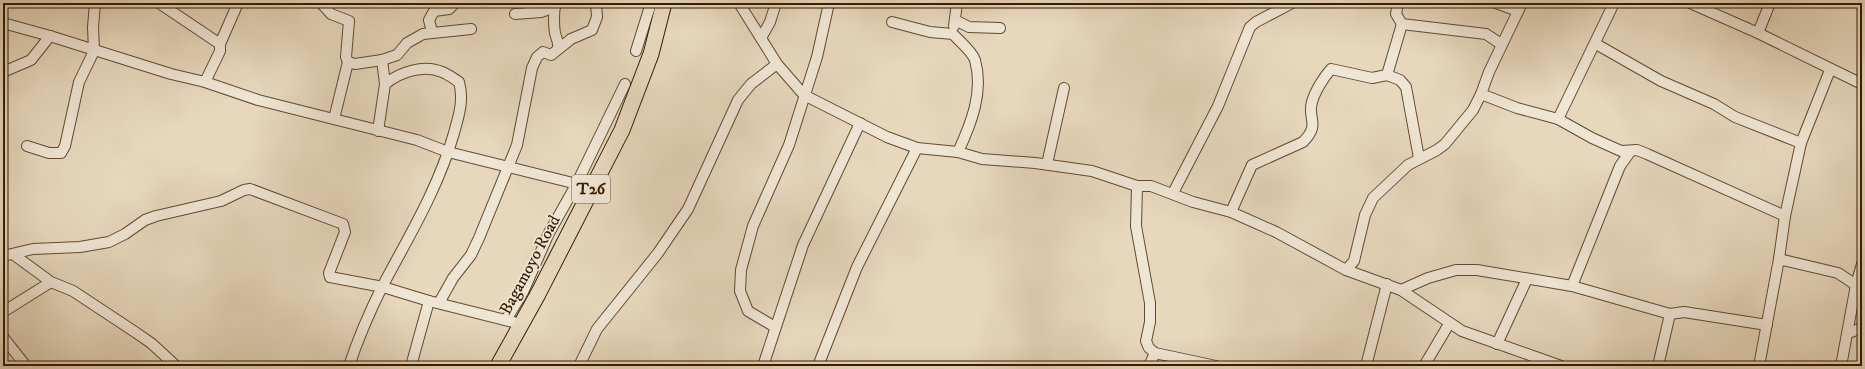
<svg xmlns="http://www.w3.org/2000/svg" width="1865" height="369" font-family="'IM FELL DW Pica',serif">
<rect width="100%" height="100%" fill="#e6d7bd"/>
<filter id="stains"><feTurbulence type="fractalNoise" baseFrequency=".005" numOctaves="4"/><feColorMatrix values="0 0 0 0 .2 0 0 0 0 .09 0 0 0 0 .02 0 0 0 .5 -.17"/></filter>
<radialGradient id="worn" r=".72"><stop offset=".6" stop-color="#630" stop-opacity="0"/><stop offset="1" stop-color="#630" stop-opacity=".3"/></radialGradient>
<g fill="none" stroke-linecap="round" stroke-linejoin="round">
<!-- minor casing -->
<g stroke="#624a2f" stroke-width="12">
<g id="minor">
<polyline points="159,3 220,44 220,51 205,82"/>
<polyline points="321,3 331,14 349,21 346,57 348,62 355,64 382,60 385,84"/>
<path d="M 555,3 C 554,13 553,22 555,33 C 556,38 559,42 558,48"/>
<polyline points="739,3 777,64 804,95 887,137 917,148 958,152 982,159 1035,163 1092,171 1137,186 1151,186 1193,202 1231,212 1276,232 1346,270 1401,290 1462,331 1561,366"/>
<polyline points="1398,3 1396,14 1402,24 1486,34 1501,44"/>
<polyline points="1496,3 1518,11"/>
<polyline points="1690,3 1758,33 1862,84"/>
<polyline points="515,14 541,12 555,7"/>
<polyline points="955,20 969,27 1000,28"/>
<path d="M 892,22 L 930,32 L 953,34 C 959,41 972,51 975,60 C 984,92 971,124 958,152"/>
<polyline points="3,23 50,36 171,74 205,82 258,100 417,140 448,152 569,182 590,191"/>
<polyline points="954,26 957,3"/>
<polyline points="432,32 429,20 434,11 449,9 455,3"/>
<polyline points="1758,33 1770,3"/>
<polyline points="761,38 770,22 776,3"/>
<polyline points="220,44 238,3"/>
<polyline points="1596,44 1661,81 1714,104 1735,117 1801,143"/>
<polyline points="636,51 651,3"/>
<polyline points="382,60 397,55 407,43 423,34 471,29"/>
<polyline points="3,72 31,60 50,36"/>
<polyline points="1387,75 1400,80 1406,87 1419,158"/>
<polyline points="1481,94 1517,108 1558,119 1592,138 1621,151 1637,150 1647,154 1785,216"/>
<polyline points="334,119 348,62"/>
<polyline points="1558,119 1614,3"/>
<polyline points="27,146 49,153 61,153 65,146 79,82 94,51 93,27 95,3"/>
<polyline points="1047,164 1064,88"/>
<polyline points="1137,186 1136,226 1150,303 1150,322 1146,341 1149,348 1155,353 1216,366"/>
<polyline points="1173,193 1218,106 1250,27 1256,22 1292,3"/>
<path d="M 1231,212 L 1252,165 L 1303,142 C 1321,124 1307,119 1312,102 C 1315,91 1324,77 1331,69 L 1372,78 L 1387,75 L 1402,24"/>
<polyline points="14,255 51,282 73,291 135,332 151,343 176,366"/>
<polyline points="3,256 33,249 80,247 109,242 125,234 145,220 156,216 221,201 244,190 250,189 343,224 345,232 329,273 330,277 383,287 429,301 521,324"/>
<polyline points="1779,259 1838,273 1856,285"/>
<polyline points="1346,270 1354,261 1365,215 1373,198 1408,165 1437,150 1445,144 1473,110 1481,94 1489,72 1522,3"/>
<polyline points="1572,286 1620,166 1630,152"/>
<polyline points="1401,290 1428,278 1456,270 1477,270 1572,286 1670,314 1684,312 1767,325"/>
<polyline points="439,303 453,278 471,255 479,238 517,145 532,68 537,57 543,52 551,55 571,39 592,30 597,17 596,3"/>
<polyline points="3,312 51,282"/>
<polyline points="506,320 523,292 549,233 576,185 625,84"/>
<polyline points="775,327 748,311 740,291 741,270 753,226 789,145 817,57 829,3"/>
<polyline points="1848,333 1862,328"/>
<polyline points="3,337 26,366"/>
<polyline points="1497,344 1527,279"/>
<path d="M 349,366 C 358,339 369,313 382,287 C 409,236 438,189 454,133 C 459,115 464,100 459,82 C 454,79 448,74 442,72 C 424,64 400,72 385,84 L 378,131"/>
<polyline points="411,366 429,301"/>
<polyline points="579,366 597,329 658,253 688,209 738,100 751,84 777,64"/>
<polyline points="763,366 803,245 860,123"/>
<polyline points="818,366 857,267 917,148"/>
<polyline points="1149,366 1155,353"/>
<polyline points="1366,366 1387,284"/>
<polyline points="1424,366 1449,324"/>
<polyline points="1658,366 1670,314"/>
<polyline points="1759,366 1779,259 1785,216 1801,143 1830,70"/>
<polyline points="1841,366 1856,285 1862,264"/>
</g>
</g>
<!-- highway casing -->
<g stroke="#361b00" stroke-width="17">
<polyline id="highway" points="498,366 538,294 622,130 651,54 664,3"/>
</g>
<!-- minor -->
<use href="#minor" stroke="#efe5d4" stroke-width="10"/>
<!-- highway -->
<use href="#highway" stroke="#e6d7bd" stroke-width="15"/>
</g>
<g text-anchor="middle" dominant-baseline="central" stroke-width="3.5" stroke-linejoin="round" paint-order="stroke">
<!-- shield labels -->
<rect fill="#efe5d4" stroke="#6e5840" stroke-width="1" x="572" y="175" width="38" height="28" rx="3"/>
<g font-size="16" font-weight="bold" fill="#361b00">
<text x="591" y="189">T26</text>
</g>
<!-- street labels -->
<g font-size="17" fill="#361b00" stroke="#efe5d4">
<text transform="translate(530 265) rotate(-62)">Bagamoyo Road</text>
</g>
</g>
<!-- margin -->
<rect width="1865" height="369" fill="none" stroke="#e6d7bd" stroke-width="16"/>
<rect x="4" y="4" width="1857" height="361" fill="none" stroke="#361b00" stroke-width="2"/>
<rect x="8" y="8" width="1849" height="353" fill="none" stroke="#361b00"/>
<rect width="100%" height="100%" filter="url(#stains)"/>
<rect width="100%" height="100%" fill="url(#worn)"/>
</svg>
